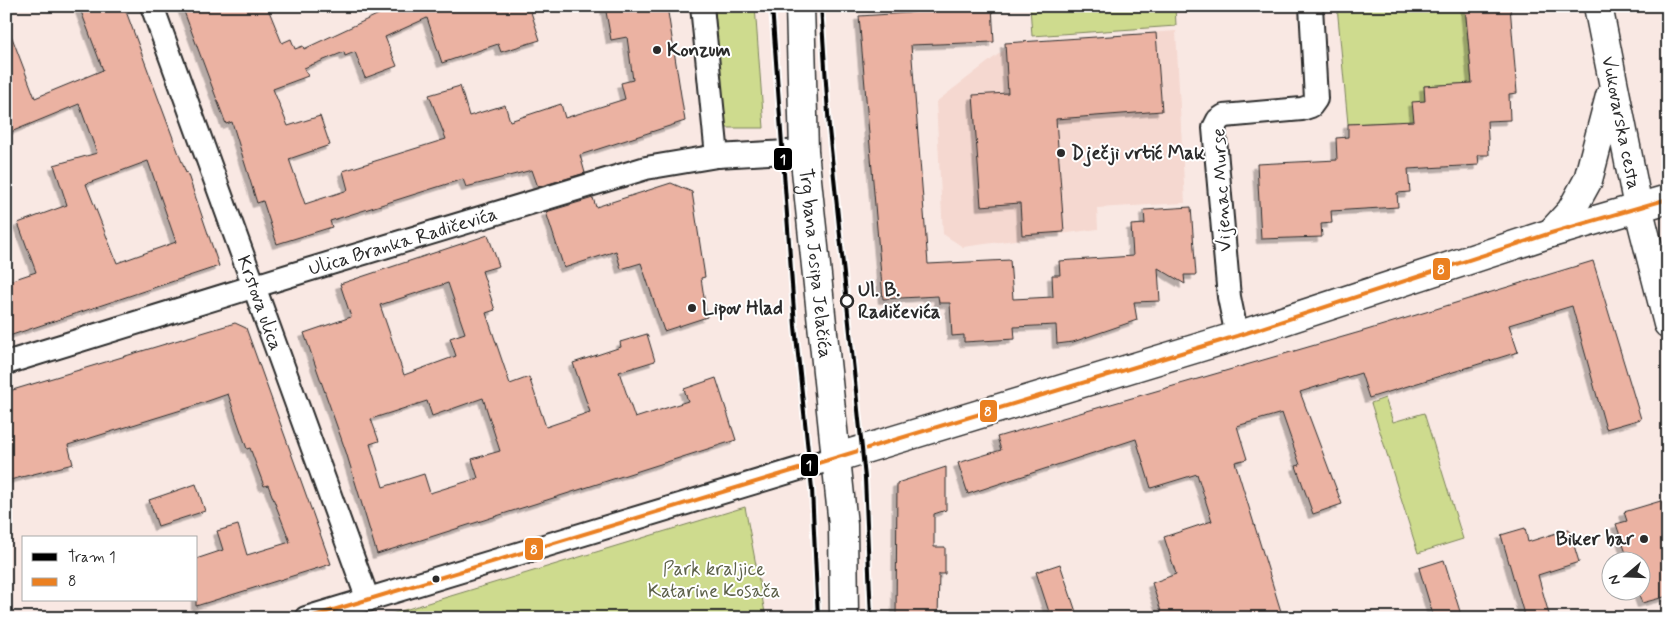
<svg xmlns="http://www.w3.org/2000/svg" width="1674" height="624" font-family="Mynerve,sans-serif">
<defs>
<filter id="shadow"><feDropShadow dx="-4.5" dy="4.5" stdDeviation="0" flood-color="#0004"/></filter>
</defs>
<rect width="100%" height="100%" fill="#f9e8e3"/>
<filter id="ink" filterUnits="userSpaceOnUse"><feTurbulence type="fractalNoise" baseFrequency=".02" numOctaves="2"/><feDisplacementMap in="SourceGraphic" scale="10" xChannelSelector="R" yChannelSelector="G"/><feConvolveMatrix kernelMatrix="1 2 1 2 8 2 1 2 1" color-interpolation-filters="sRGB"/></filter>
<g filter="url(#ink)">
<!-- built -->
<polygon fill="#f5d8d0" points="1176,31 1185,203 1097,208 1098,229 963,247 943,234 936,102 1013,43"/>
<!-- green -->
<g fill="#cedb8e" stroke="#7c835c">
<polygon points="736,6 755,6 764,128 724,128 715,10"/>
<polygon points="1030,6 1175,6 1176,26 1032,36"/>
<polygon points="1337,6 1465,6 1472,83 1424,86 1425,101 1415,135 1394,122 1348,124"/>
<polygon points="1385,398 1393,422 1424,413 1463,539 1418,553 1371,403"/>
<polygon points="745,507 766,618 378,618"/>
</g>
<!-- building -->
<g fill="#ebb2a2" stroke="#2b2b2b" fill-rule="evenodd" filter="url(#shadow)">
<path d="M 79,6 L 124,6 L 186,173 L 187,172 L 219,266 L 6,337 L 6,282 L 36,272 L 18,223 L 67,205 L 54,165 L 97,153 L 79,104 L 6,134 L 6,27 L 8,27 L 35,98 L 103,70 ZM 148,161 L 176,242 L 117,263 L 86,184 Z"/>
<polygon points="182,6 267,6 282,43 291,39 295,49 303,46 304,49 396,6 529,6 540,40 501,52 498,44 442,63 427,18 385,37 397,66 365,78 355,52 345,56 344,52 304,68 308,76 273,89 288,126 320,116 330,145 289,159 305,204 348,190 343,171 446,139 429,95 460,86 469,116 505,105 510,121 561,104 565,118 625,99 621,83 633,80 627,37 611,40 605,6 667,6 685,121 580,155 585,173 538,187 532,170 466,187 463,179 330,221 332,227 277,244 263,201 257,203 232,122 226,124"/>
<polygon points="929,6 992,6 994,42 911,45 928,264 1010,260 1013,299 1053,297 1052,275 1060,275 1059,261 1133,256 1131,225 1145,224 1144,210 1191,207 1196,275 1184,275 1185,284 1158,268 1160,301 1134,302 1137,320 1073,342 1057,344 1056,325 1014,327 1015,339 964,342 964,335 952,336 950,303 939,303 938,296 883,299 859,16 908,13 929,9"/>
<polygon points="1465,6 1510,6 1517,93 1509,94 1510,120 1487,121 1489,155 1478,155 1479,165 1408,169 1410,192 1397,193 1398,207 1331,211 1332,223 1321,224 1322,237 1261,239 1257,164 1337,160 1336,138 1348,137 1348,124 1414,121 1412,102 1425,101 1424,86 1472,83"/>
<polygon points="1156,33 1162,111 1056,119 1064,232 1022,235 1020,203 981,206 973,95 1008,93 1005,43"/>
<polygon points="671,183 692,192 705,277 701,278 707,317 664,331 641,263 621,269 616,251 564,268 546,212 593,198 596,207"/>
<path d="M 488,235 L 499,266 L 482,271 L 495,310 L 486,313 L 510,384 L 529,377 L 546,427 L 590,412 L 573,363 L 621,347 L 620,342 L 647,334 L 655,361 L 619,372 L 635,418 L 688,401 L 684,389 L 716,378 L 736,440 L 377,554 L 346,452 L 304,333 L 351,317 L 340,284 ZM 448,283 L 465,333 L 450,338 L 456,356 L 404,375 L 380,305 ZM 483,398 L 500,451 L 472,459 L 478,478 L 430,493 L 424,474 L 383,487 L 370,444 L 379,441 L 371,419 L 427,401 L 432,416 Z"/>
<polygon points="1593,261 1641,419 1606,429 1572,306 1509,325 1518,352 1369,398 1361,373 1300,392 1342,504 1313,514 1296,466 1300,465 1282,413 1237,426 1247,459 1235,462 1283,618 1163,618 1152,583 1176,574 1164,537 1212,521 1197,474 1151,488 1136,439 968,494 958,463 1001,450 997,437 1367,330"/>
<polygon points="235,323 246,328 331,564 196,606 196,559 223,550 217,531 238,525 247,555 290,542 268,485 264,486 250,448 247,449 228,394 191,407 68,445 73,464 6,481 6,392"/>
<polygon points="946,467 946,510 934,514 934,547 945,547 945,574 939,574 938,618 896,618 897,483"/>
<polygon points="196,484 205,511 158,526 149,500"/>
<polygon points="1664,500 1668,513 1668,596 1642,603 1638,592 1642,592 1642,562 1629,562 1616,524 1627,521 1624,512"/>
<polygon points="1525,528 1528,542 1569,529 1579,562 1538,575 1550,618 1525,618 1501,535"/>
<polygon points="1444,560 1462,618 1434,618 1419,568"/>
<polygon points="1060,564 1078,618 1051,618 1036,572"/>
</g>
<g fill="none" stroke-linecap="round" stroke-linejoin="round">
<!-- minor casing -->
<g stroke="#2b2b2b" stroke-width="26">
<g id="minor">
<path id="s1" d="M 152,6 L 368,600"/>
<polyline points="702,6 717,156"/>
<polyline points="1237,336 1229,297 1214,128 1218,120 1224,116 1302,109 1311,106 1316,99 1311,6"/>
<path id="s2" d="M 6,363 L 291,275 L 646,168 L 717,156 L 804,151"/>
<polyline points="306,618 835,458"/>
</g>
</g>
<!-- tertiary casing -->
<g stroke="#2b2b2b" stroke-width="31">
<polyline id="tertiary" points="835,458 1237,336 1551,233 1668,199"/>
</g>
<!-- secondary casing -->
<g stroke="#2b2b2b" stroke-width="31">
<g id="secondary">
<path id="s3" d="M 800,6 L 804,151 L 843,525 L 844,618"/>
<path id="s4" d="M 1598,6 L 1638,207 L 1668,324"/>
<polyline points="1551,233 1571,211 1588,180 1610,96"/>
</g>
</g>
<!-- minor -->
<use href="#minor" stroke="#fff" stroke-width="22"/>
<!-- tertiary -->
<use href="#tertiary" stroke="#fff" stroke-width="28"/>
<!-- secondary -->
<use href="#secondary" stroke="#fff" stroke-width="28"/>
<!-- bus-1 casing -->
<g stroke="#fff" stroke-width="8">
<polyline id="bus-1" points="307,618 1237,336 1551,233 1668,199"/>
</g>
<!-- bus-1 -->
<use href="#bus-1" stroke="#eb8021" stroke-width="4"/>
<!-- tram-1 casing -->
<g stroke="#fff" stroke-width="8">
<g id="tram-1">
<polyline points="772,6 795,326 812,489 818,618"/>
<polyline points="821,6 829,129 865,478 871,618"/>
</g>
</g>
<!-- tram-1 -->
<use href="#tram-1" stroke="#000" stroke-width="4"/>
</g>
</g>
<!-- markers -->
<g fill="#2b2b2b" stroke="#fff" stroke-width="2">
<circle cx="657" cy="50" r="5"/>
<circle cx="1061" cy="153" r="5"/>
<circle cx="692" cy="308" r="5"/>
<circle cx="1644" cy="539" r="5"/>
<circle cx="436" cy="579" r="4.5"/>
</g>
<circle fill="#fff" stroke="#2b2b2b" stroke-width="2.5" cx="847" cy="301" r="6"/>
<g text-anchor="middle" dominant-baseline="central" stroke-width="4" stroke-linejoin="round" paint-order="stroke">
<!-- poi labels -->
<g font-size="19" font-weight="bold" fill="#2b2b2b" stroke="#fff" text-anchor="start">
<text x="667" y="50">Konzum</text>
<text x="1071" y="153">Dječji vrtić Mak</text>
<text x="702" y="308">Lipov Hlad</text>
<text x="1634" y="539" text-anchor="end">Biker bar</text>
</g>
<!-- street labels -->
<g font-size="19" fill="#2b2b2b" stroke="#fff">
<text stroke="none"><textPath href="#s4" startOffset="119">Vukovarska cesta</textPath></text>
<text transform="translate(1222 190) rotate(-93)">Vijenac Murse</text>
<text stroke="none"><textPath href="#s2" startOffset="415">Ulica Branka Radičevića</textPath></text>
<text stroke="none"><textPath href="#s3" startOffset="258">Trg bana Josipa Jelačića</textPath></text>
<text stroke="none"><textPath href="#s1" startOffset="316">Krstova ulica</textPath></text>
</g>
<!-- stop labels -->
<g font-size="19" font-weight="bold" fill="#2b2b2b" stroke="#fff" text-anchor="start">
<text x="858" y="290">Ul. B.<tspan x="858" dy="22">Radičevića</tspan></text>
</g>
<!-- park labels -->
<g font-size="19" fill="#5c6049" stroke="#fff">
<text x="714" y="569">Park kraljice<tspan x="714" dy="22">Katarine Kosača</tspan></text>
</g>
</g>
<g stroke="#fff" stroke-width="2">
<rect x="773" y="147" width="20" height="24" rx="5" fill="#000"/>
<rect x="1432" y="257" width="19" height="24" rx="5" fill="#eb8021"/>
<rect x="979" y="399" width="19" height="24" rx="5" fill="#eb8021"/>
<rect x="800" y="453" width="19" height="24" rx="5" fill="#000"/>
<rect x="524" y="537" width="20" height="24" rx="5" fill="#eb8021"/>
</g>
<g font-size="14" text-anchor="middle" font-weight="bold" fill="#fff">
<text x="783" y="164">1</text>
<text x="1441" y="274">8</text>
<text x="988" y="416">8</text>
<text x="809" y="470">1</text>
<text x="534" y="554">8</text>
</g>
<!-- margin -->
<rect width="1674" height="624" fill="none" stroke="#fff" stroke-width="25"/>
<rect x="12" y="12" width="1649" height="599" fill="none" stroke="#2b2b2b" stroke-width="2" filter="url(#ink)"/>
<!-- legend -->
<rect x="22" y="536" width="175" height="65" fill="#ffffff" stroke="#aaaaaa"/>
<rect x="32" y="553" width="25" height="8" fill="#000000" stroke="#aaaaaa"/>
<text x="68" y="562" font-size="15" fill="#2b2b2b">Tram 1</text>
<rect x="32" y="578" width="25" height="8" fill="#eb8021" stroke="#aaaaaa"/>
<text x="68" y="586" font-size="15" fill="#2b2b2b">8</text>
<!-- north arrow -->
<g transform="translate(1626 576) rotate(251)"><circle r="24" fill="#ffffff" stroke="#aaaaaa"/>
<path d="M0-4L9 19L0 12L-9 19Z" fill="#2b2b2b"/>
<text y="-8" font-size="14" font-weight="bold" text-anchor="middle" fill="#2b2b2b">N</text>
</g>
</svg>
